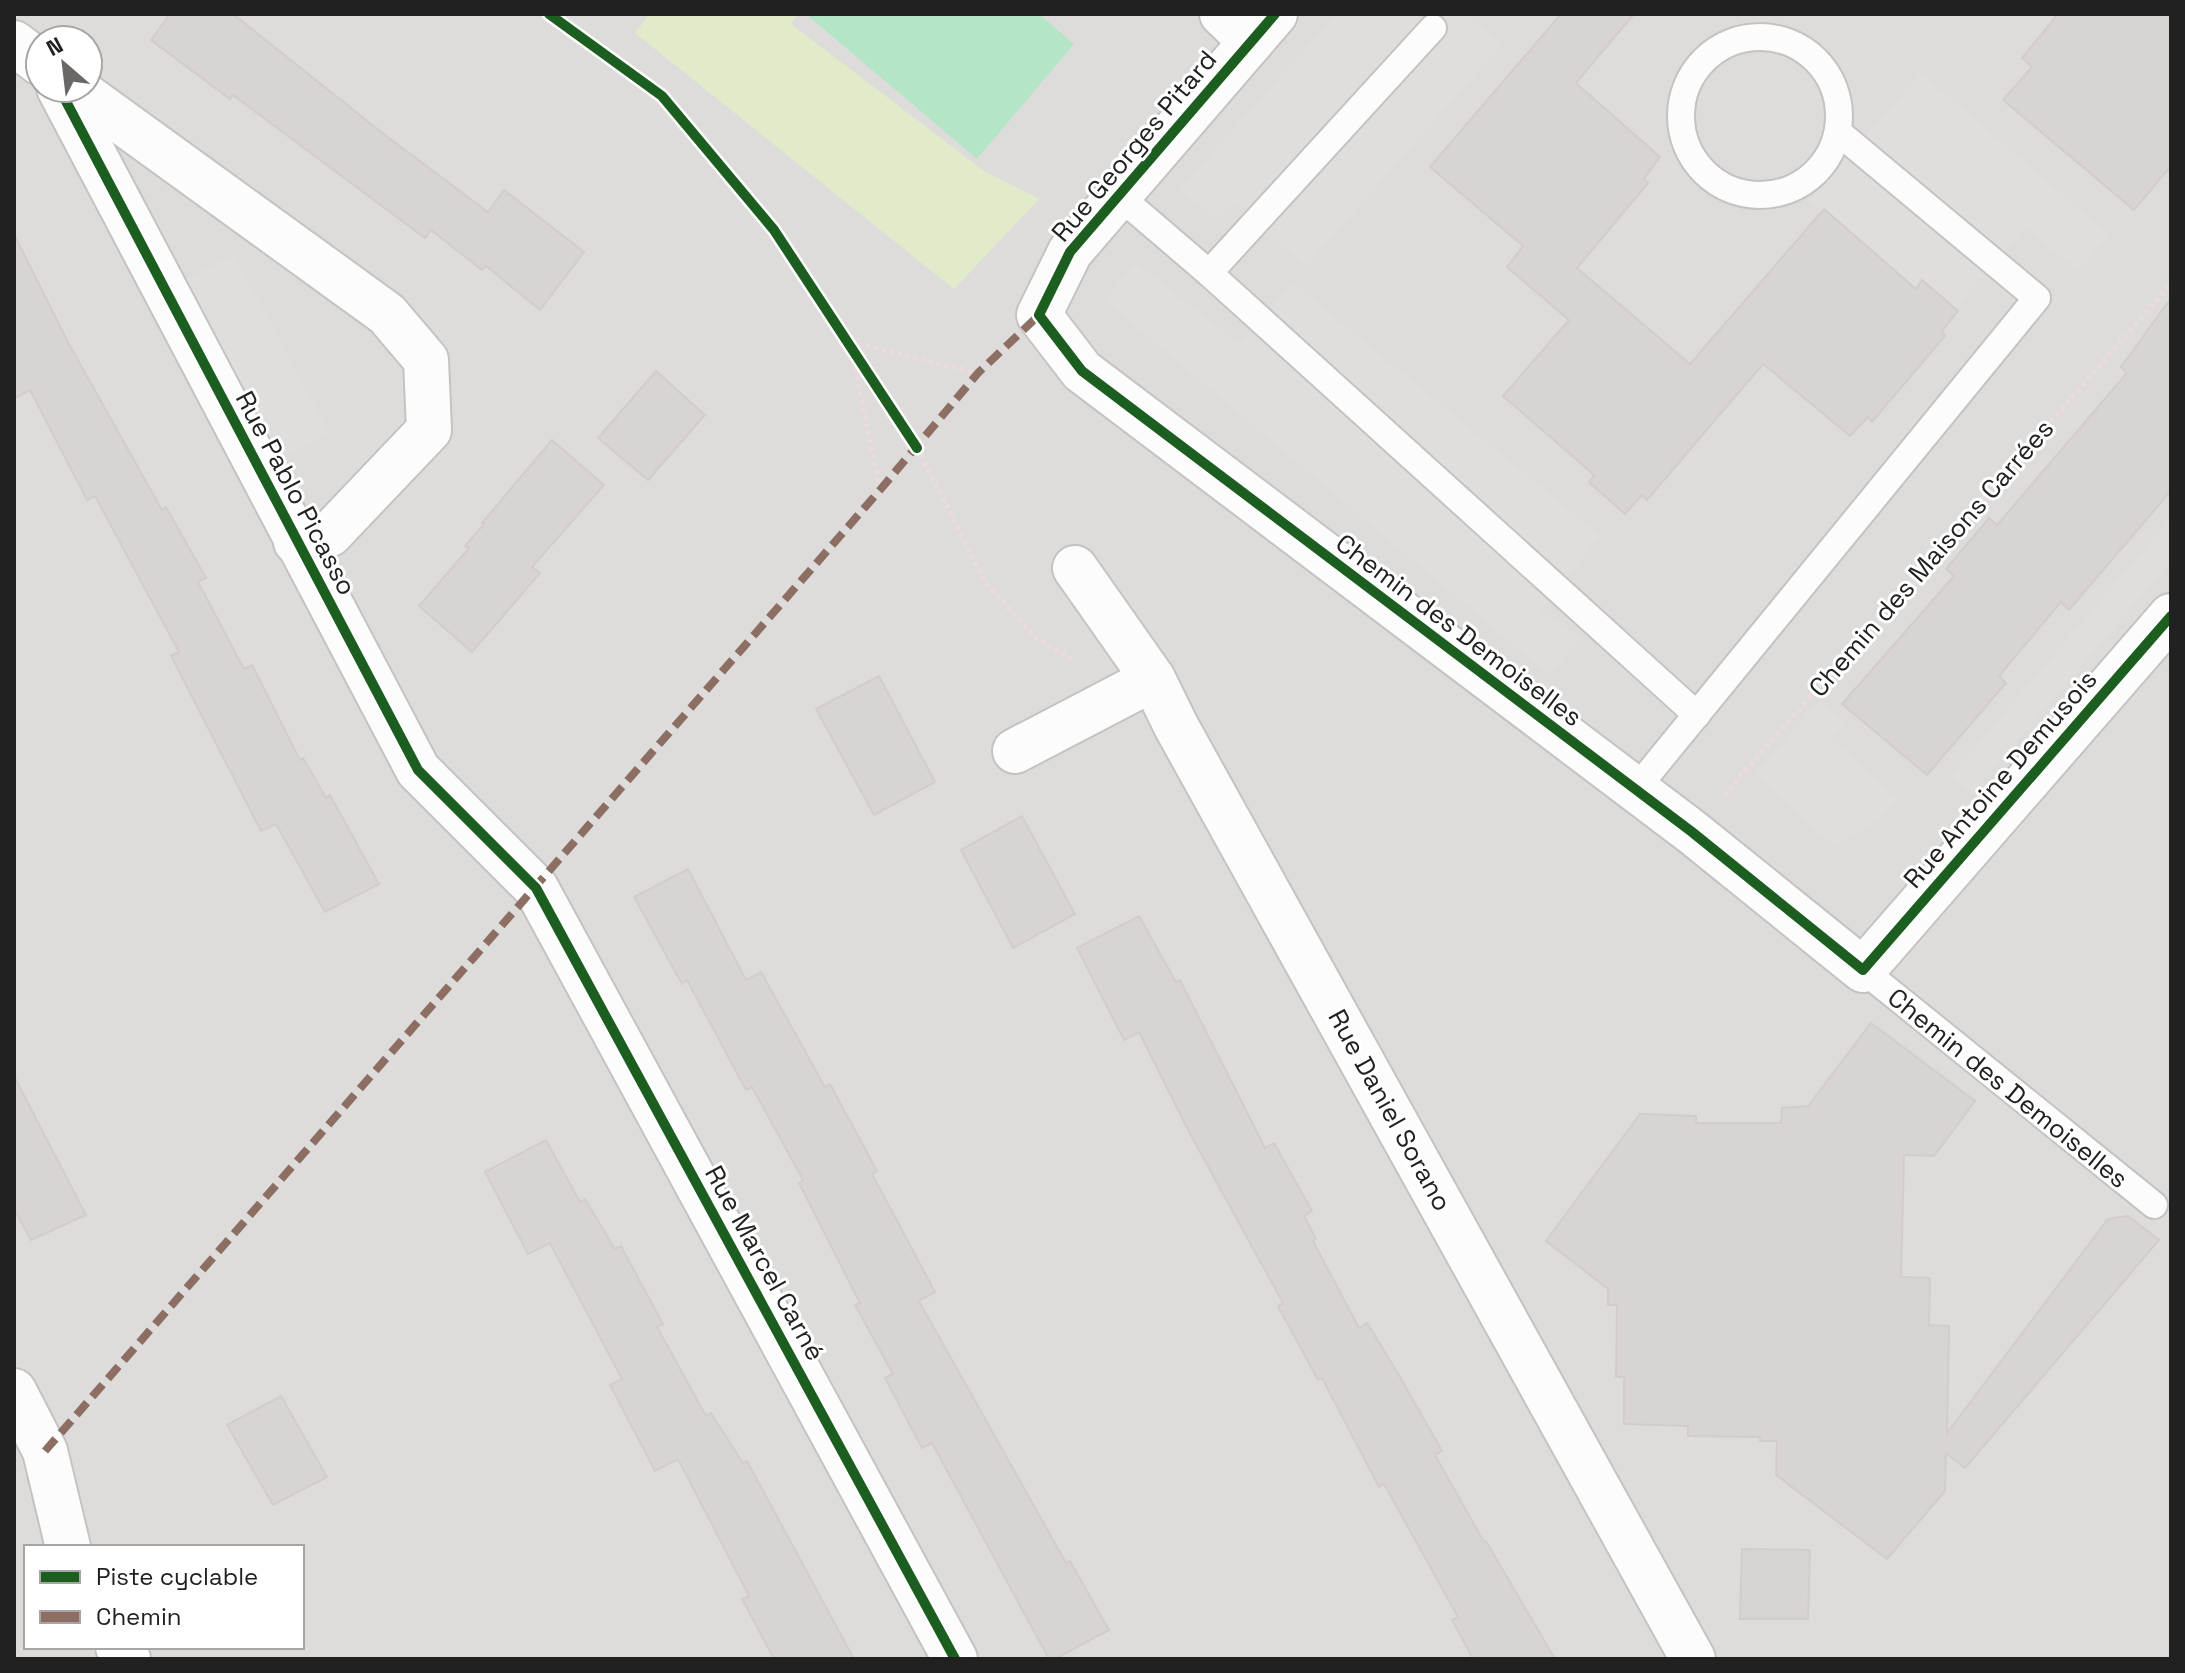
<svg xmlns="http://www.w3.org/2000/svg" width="2185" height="1673" font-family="'Space Grotesk',sans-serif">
<rect width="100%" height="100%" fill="#efece9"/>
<!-- residential -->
<path fill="#dedcdb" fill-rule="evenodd" d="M 14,14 L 2171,14 L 2171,1659 L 14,1659 ZM 40,40 L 88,40 L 88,88 L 40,88 ZM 26,1547 L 302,1547 L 302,1647 L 26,1647 Z"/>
<!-- religious -->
<polygon fill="#dddcdb" points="1514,746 2168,1236 1818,1659 1727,1659 1330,945"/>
<!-- grass -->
<polygon fill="#e2ebc9" points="650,14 798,14 791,24 984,171 1039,199 954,289 635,33"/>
<!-- pitch -->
<polygon fill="#b5e5c7" points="806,14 1039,14 1074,44 977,159"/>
<!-- parking -->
<g fill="#dfdedd">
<polygon points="1337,14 1466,14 1501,45 1306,266 1235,204 1216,218 1179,190"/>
<polygon points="1921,73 2109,235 2078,271 2025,227 1946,319 1810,201"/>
<polygon points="234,255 329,433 259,471 165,291"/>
<polygon points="1136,263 1239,344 1293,283 1600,536 1540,611 1580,638 1549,675 1105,300"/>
<polygon points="2171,518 2171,561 1972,794 1951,776"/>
<polygon points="1820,701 1844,723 1831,739 1898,799 1877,821 1834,846 1755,774"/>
</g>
<!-- building -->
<g fill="#d7d4d2" stroke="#d2cdcb" stroke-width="2">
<polygon points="170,14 233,14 385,135 488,212 504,190 584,252 540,310 486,266 482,270 431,230 425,238 233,95 230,99 151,40"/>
<polygon points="1561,14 1634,14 1576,83 1660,157 1644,179 1648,183 1577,268 1690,364 1824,209 1916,289 1922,280 1958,311 1942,331 1945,336 1872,422 1868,417 1850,436 1763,364 1647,500 1642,495 1625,514 1589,482 1594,475 1503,396 1569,320 1507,267 1523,246 1430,167"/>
<polygon points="2058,14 2171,14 2171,166 2134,210 2003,100 2032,67 2022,58"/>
<polygon points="14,234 70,346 162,510 166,507 206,578 198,582 244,669 252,665 300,760 303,758 326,798 330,795 379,884 325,912 276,824 261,831 171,656 179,652 95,496 87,500 30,390 14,399"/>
<polygon points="2171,298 2171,491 2069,610 2061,602 1999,676 2006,683 1927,775 1842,704 1954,576 1946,569 1989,518 1997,525 2127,373 2121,367"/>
<polygon points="656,371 705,415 648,480 598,438"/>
<polygon points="552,440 604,485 532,567 540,573 472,652 419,606 469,548 465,546 484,524 482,523"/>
<polygon points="879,676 935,782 874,815 816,709"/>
<polygon points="1022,816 1075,914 1013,948 961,850"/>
<polygon points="688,869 746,980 761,972 825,1087 830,1084 877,1171 872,1174 935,1292 919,1301 1066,1563 1070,1561 1109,1630 1055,1659 1049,1659 932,1443 922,1448 885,1378 893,1374 855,1305 860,1303 799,1183 803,1180 752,1087 746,1090 687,980 682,984 634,897"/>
<polygon points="1139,916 1176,982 1180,980 1265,1148 1274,1143 1312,1211 1304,1216 1316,1239 1313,1241 1359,1328 1367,1323 1396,1370 1442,1451 1435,1455 1484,1542 1486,1541 1555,1659 1473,1659 1452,1620 1458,1617 1384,1484 1379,1487 1322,1378 1318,1380 1278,1306 1283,1303 1189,1132 1139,1032 1124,1040 1077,948"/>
<polygon points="1871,1023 1975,1101 1934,1156 1904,1155 1901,1277 1930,1278 1929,1325 1949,1326 1947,1433 2108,1219 2128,1216 2159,1240 1965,1468 1946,1453 1945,1491 1887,1559 1776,1475 1777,1441 1760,1441 1760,1437 1688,1436 1688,1426 1624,1424 1624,1377 1616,1377 1617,1305 1608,1305 1608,1289 1546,1241 1640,1114 1696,1116 1696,1123 1781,1123 1782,1108 1808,1106"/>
<polygon points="14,1076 86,1215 31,1240 14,1209"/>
<polygon points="546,1140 580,1202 585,1199 615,1249 621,1246 663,1324 657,1327 706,1416 711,1413 743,1463 747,1461 854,1659 774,1659 742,1599 749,1596 678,1459 655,1471 610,1385 622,1379 550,1243 528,1254 485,1172"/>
<polygon points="281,1396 327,1477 273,1505 227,1425"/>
<polygon points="1742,1549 1810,1550 1808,1619 1740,1619"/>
</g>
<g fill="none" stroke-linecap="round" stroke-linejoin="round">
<!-- service casing -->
<g stroke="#c5c3c2" stroke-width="30">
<g id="service">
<polyline points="1433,28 1209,273 1697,715"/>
<circle cx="1760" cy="116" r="79"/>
<polyline points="1119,196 1209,273"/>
<polyline points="1635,790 2037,298 1838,132"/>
<polyline points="1863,970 2154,1205"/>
</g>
</g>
<!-- minor casing -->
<g stroke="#c5c3c2" stroke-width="48">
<g id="minor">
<polyline points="1222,14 1251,42"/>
<polyline points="1275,14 1070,252 1039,315 1082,371 1692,832 1863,970 2171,616"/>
<polyline points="14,43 40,63"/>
<polyline points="59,88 418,770 536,888 955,1659"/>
<polyline points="75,88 387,314 426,360 429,430 330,534 296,542"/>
<polyline points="1075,568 1153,679 1176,726 1693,1659"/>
<polyline points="1015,751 1153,679"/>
<polyline points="14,1391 45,1451 68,1547"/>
<polyline points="118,1647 128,1659"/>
</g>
</g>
<!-- path -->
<g stroke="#ecdbdc" stroke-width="5" stroke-dasharray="4 4" stroke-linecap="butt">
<polyline points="917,448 986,584 1035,637 1074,661"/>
<polyline points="880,490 850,342 978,373"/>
<polyline points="1724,795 2171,284"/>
</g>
<!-- service -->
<use href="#service" stroke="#fdfcfc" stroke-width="26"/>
<!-- minor -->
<use href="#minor" stroke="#fdfcfc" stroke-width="44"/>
<!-- quiet -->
<polyline stroke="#8d6e63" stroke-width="8" stroke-dasharray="16 8" stroke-linecap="butt" points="45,1451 880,490 978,373 1039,315"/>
<!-- cycleway casing -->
<g stroke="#fff" stroke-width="15">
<g id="cycleway">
<polyline points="549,14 662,96 774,230 917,448"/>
<polyline points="1275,14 1070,252 1039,315 1082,371 1692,832 1863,970 2171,616"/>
<polyline points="59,88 418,770 536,888 955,1659"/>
</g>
</g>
<!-- cycleway -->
<use href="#cycleway" stroke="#1b5e20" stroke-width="10"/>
</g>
<g text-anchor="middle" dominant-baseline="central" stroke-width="6" stroke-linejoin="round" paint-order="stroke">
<!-- street labels -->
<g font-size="26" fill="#212121" stroke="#fff">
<text transform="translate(1134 146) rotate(-50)">Rue Georges Pitard</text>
<text transform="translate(296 493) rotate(62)">Rue Pablo Picasso</text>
<text transform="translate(1931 558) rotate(-49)">Chemin des Maisons Carrées</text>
<text transform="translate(1459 630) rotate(37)">Chemin des Demoiselles</text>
<text transform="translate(2000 779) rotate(-49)">Rue Antoine Demusois</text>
<text transform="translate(2008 1088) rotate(39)">Chemin des Demoiselles</text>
<text transform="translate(1390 1110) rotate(61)">Rue Daniel Sorano</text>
<text transform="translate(765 1263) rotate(61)">Rue Marcel Carné</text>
</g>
</g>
<!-- border -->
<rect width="2185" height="1673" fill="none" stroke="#212121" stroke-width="32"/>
<!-- legend -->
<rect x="24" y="1545" width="280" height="104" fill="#ffffff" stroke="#a6a6a6" stroke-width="2"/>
<rect x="40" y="1571" width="40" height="12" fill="#1b5e20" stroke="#a6a6a6" stroke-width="2"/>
<text x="96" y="1585" font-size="24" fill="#212121">Piste cyclable</text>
<rect x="40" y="1611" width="40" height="12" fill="#8d6e63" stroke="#a6a6a6" stroke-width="2"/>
<text x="96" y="1625" font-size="24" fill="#212121">Chemin</text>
<!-- north arrow -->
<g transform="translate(64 64) rotate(332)"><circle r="38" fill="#ffffff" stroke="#a6a6a6" stroke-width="2"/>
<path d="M0-6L14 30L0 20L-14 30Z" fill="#696867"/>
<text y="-12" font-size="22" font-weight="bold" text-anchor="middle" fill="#212121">N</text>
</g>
</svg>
